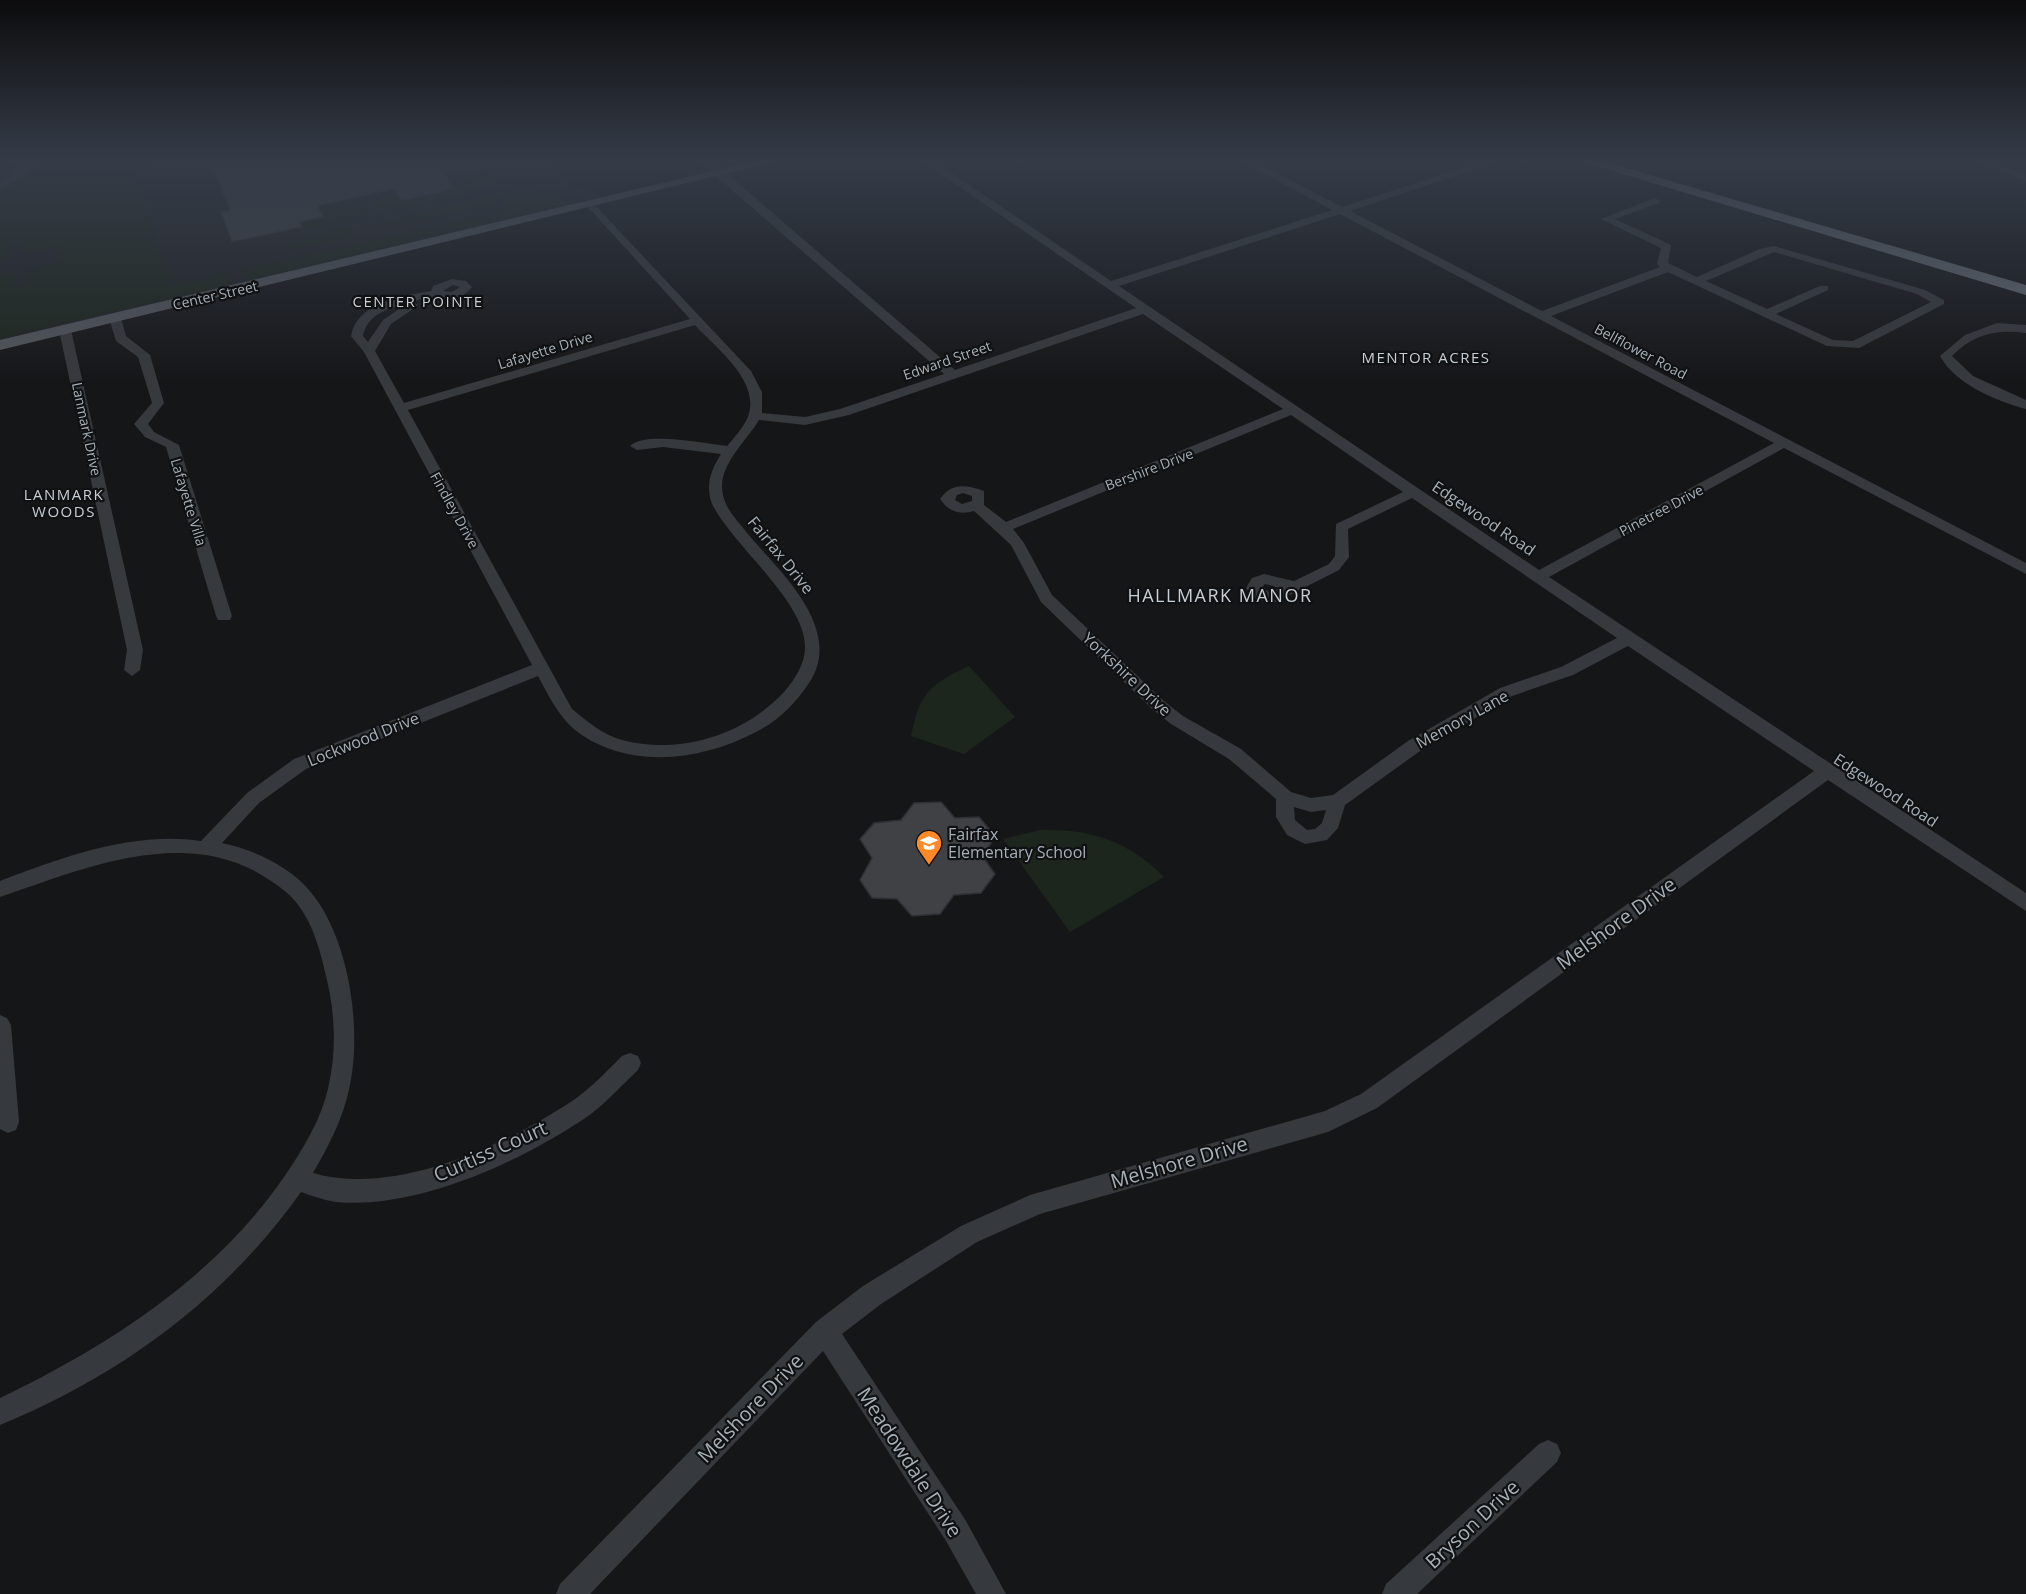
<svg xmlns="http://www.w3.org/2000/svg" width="2026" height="1594" font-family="'Open Sans',sans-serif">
<rect width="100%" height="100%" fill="#151618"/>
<!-- built -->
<polygon fill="#212225" points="26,159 547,159 571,185 606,197 0,341 0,179"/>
<!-- green -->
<g fill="#1d261d">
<polygon points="39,159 182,159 136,172 169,284 177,283 180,285 218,276 218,273 227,272 230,284 0,338 0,275 13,275 14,288 31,284 28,272 60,262 57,247 24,253 23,241 8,244 10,256 0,261 0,188 27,173"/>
<polygon points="489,170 497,182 492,186 474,191 463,177"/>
<polygon points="445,175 460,177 470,191 430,201 427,195 454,189"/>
<polygon points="394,189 402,201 419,197 426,201 377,213 370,210 374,207 372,205"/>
<polygon points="526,189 554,194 565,204 252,279 246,278 242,268 250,269 508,209 498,193"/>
<polygon points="488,194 496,203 441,215 437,209 486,197"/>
<polygon points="340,206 364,211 363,216 310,230 297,228 300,222 323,217 320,210"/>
<polygon points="432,210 437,216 386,227 382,221"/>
<polygon points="344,227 351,228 355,237 289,249 288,245"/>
<path d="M 969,666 L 1015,717 L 964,754 L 911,736 C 920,692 929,685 969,666 Z"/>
<path d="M 1040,830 C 1091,829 1127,840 1164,877 L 1070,932 L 1003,839 Z"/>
</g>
<!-- building -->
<g fill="#3f4145" stroke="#2f3034" stroke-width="1.5">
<polygon points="242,159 486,159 486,164 444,173 455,189 402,201 394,189 318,206 323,217 300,222 302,227 232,242 221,212 230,210 213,169 219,167 220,163"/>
<polygon points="941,802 955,818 979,817 995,836 983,857 995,874 981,893 954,895 940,914 912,916 897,899 872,898 860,880 872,858 860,839 874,823 901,820 914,803"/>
</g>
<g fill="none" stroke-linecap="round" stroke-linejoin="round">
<!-- minor -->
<g fill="#36393d" fill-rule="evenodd">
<polygon points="30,159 40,159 27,174 0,189 0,182 21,170"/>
<path d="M 696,159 L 708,159 L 718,166 L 955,370 L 1136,308 L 919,159 L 931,159 L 1111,281 L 1332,210 L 1237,159 L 1250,159 L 1342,207 L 1490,159 L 1506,159 L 1350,211 L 1542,311 L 1660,267 L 1657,264 L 1661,248 L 1601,219 L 1655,198 L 1660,201 L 1659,203 L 1615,219 L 1671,245 L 1668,263 L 1697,277 L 1760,249 L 1774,246 L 1925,290 L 1944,300 L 1944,304 L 1859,348 L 1827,346 L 1668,272 L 1551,316 L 2026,563 L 2026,574 L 1784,448 L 1549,577 L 2026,893 L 2026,911 L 1828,780 L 1377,1108 L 1328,1132 L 1040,1214 L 977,1242 L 881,1304 L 842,1334 L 966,1521 L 1006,1594 L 976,1594 L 946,1541 L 823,1351 L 590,1594 L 556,1594 L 560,1584 L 816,1322 L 863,1286 L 961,1226 L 1030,1195 L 1325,1111 L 1361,1094 L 1814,771 L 1628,646 L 1573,675 L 1512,696 L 1420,751 L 1345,805 L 1338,828 L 1327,840 L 1305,844 L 1287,835 L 1276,817 L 1276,799 L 1229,759 L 1171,724 L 1152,709 L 1041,602 L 1011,545 L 974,511 C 959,515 949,512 940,499 C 952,482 966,485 984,491 L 984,505 L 1006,522 L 1283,409 L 1143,314 L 849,415 L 805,425 L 759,420 C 746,442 716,467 723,495 C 726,510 738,521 747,533 C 780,572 845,629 809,683 C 795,704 778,721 756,732 C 714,754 662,765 616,751 C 570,736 559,716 538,676 L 306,769 L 259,803 L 222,843 C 252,849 289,866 309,890 C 349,936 362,1027 350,1085 C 344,1117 329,1145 313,1173 C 395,1197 507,1145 575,1099 C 592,1087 607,1071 622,1056 L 630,1053 L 638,1056 L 641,1063 L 638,1070 C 622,1085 608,1101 591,1114 C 525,1160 418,1210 336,1202 C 324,1200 312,1196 301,1192 C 226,1298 120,1376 0,1425 L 0,1398 C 125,1338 244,1258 311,1133 C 337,1086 339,1027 326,976 C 321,954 315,931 303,912 C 294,897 282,888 268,879 C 186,824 82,869 0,897 L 0,881 C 63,857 133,831 201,841 L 247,793 L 294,759 L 532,665 L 364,352 L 351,336 C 357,302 403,296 431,291 L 433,286 L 452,279 L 466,281 L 472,287 C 461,301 451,298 436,297 C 429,296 419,300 412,302 L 418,305 L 416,307 L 391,324 L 375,351 L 404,403 L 690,319 L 588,207 L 588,203 L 592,202 L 751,371 L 762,392 L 762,413 L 805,417 L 840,409 L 944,374 ZM 1340,214 L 1774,443 L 1539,570 L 1119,286 ZM 1774,252 L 1917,294 L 1931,302 L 1853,341 L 1833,340 L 1776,314 L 1828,290 L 1828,286 L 1820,286 L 1767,309 L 1706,281 ZM 453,285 L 460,287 L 452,292 L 443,291 ZM 408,303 L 383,320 L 368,342 L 363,336 C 367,314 389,308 408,303 ZM 695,325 C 717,349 763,383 747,419 C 742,429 734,438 727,446 C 706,444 646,431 630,446 L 637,450 L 663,447 L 721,454 C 711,470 705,485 712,504 C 733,546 805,601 805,647 C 805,664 795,679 784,692 C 744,735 680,755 622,740 C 603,735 587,721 572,709 L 408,410 ZM 1291,415 L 1403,492 L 1336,524 L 1335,556 L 1329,564 L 1294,581 L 1264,574 L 1252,578 L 1246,588 L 1253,598 L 1271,603 L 1276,602 L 1339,570 L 1349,557 L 1348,529 L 1412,498 L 1617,638 L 1561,667 L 1500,688 L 1408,741 L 1333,795 L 1311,798 L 1291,792 L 1241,749 L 1183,716 L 1164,701 L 1052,595 L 1024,543 L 1013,529 ZM 963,493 L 972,496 L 972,501 L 962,504 L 955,500 L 957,495 ZM 1265,584 L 1280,588 L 1270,592 L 1262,588 ZM 1294,807 L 1311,812 L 1326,810 L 1322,823 L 1315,829 L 1307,830 L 1295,820 Z"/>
<polygon points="1966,159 1981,159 2026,175 2026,181"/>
<polygon points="115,315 121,318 126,336 150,355 164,403 148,424 154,432 179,445 232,616 230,620 218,620 216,616 166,447 145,437 134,424 152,403 138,357 116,341 109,318"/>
<path d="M 1997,323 L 2026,325 L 2026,333 C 1997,329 1973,334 1952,356 L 1973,376 L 2026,400 L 2026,409 C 1996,401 1955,384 1940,356 L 1965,335 Z"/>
<polygon points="65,326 71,330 143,650 140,670 132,676 124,670 127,650 59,330"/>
<polygon points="0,1015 7,1018 11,1025 19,1122 16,1130 8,1133 0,1129"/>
<polygon points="1548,1440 1557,1444 1561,1453 1557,1462 1417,1594 1382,1594 1386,1584 1539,1444"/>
</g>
<!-- major -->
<polygon fill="#52565c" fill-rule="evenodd" points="763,159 786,159 0,350 0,340"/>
<!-- highway -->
<polygon fill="#62686f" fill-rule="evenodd" points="1573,159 1595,159 2026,285 2026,295"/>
</g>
<!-- sky -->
<linearGradient id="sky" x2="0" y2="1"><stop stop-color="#0c0c0d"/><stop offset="0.42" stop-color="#353c48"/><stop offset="1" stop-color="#353c48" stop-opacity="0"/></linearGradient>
<rect width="2026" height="383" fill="url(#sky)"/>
<!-- icons -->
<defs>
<g id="school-pin" transform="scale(1.35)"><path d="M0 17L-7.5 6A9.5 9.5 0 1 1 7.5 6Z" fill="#ff8926" stroke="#101113"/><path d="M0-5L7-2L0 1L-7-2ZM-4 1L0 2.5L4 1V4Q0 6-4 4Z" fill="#fff"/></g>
</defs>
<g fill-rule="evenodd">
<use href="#school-pin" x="929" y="843"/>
</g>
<g text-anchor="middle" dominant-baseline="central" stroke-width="4.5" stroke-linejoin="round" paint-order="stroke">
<!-- far-street labels -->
<g font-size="14" fill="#a6b0b9" stroke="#101113">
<text transform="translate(215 295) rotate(-13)">Center Street</text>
<text transform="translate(545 350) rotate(-17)">Lafayette Drive</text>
<text transform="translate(1641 351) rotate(28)">Bellflower Road</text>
<text transform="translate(947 360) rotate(-19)">Edward Street</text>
<text transform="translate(87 429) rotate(78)">Lanmark Drive</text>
<text transform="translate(1149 469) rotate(-21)">Bershire Drive</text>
<text transform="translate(189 502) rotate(73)">Lafayette Villa</text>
<text transform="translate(455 510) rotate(61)">Findley Drive</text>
<text transform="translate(1661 510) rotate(-28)">Pinetree Drive</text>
</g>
<!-- far-neighbourhood labels -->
<g font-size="15" letter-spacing="1.5" fill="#c7ced5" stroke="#101113">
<text x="418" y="301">CENTER POINTE</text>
<text x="1426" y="357">MENTOR ACRES</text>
<text x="64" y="494">LANMARK<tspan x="64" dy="17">WOODS</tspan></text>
</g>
<!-- street labels -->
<g font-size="16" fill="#a6b0b9" stroke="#101113">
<text transform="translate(1484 518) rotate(34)">Edgewood Road</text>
<text transform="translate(781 555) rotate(51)">Fairfax Drive</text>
<text transform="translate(1127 674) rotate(43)">Yorkshire Drive</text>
<text transform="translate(1462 719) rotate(-29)">Memory Lane</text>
<text transform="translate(363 739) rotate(-22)">Lockwood Drive</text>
<text transform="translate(1886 790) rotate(33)">Edgewood Road</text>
</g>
<!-- poi labels -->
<g font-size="16" fill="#a6b0b9" stroke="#101113" text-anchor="start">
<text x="948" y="834">Fairfax<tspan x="948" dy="18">Elementary School</tspan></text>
</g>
<!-- neighbourhood labels -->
<g font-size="18" letter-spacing="1.5" fill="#c7ced5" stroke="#101113">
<text x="1220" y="595">HALLMARK MANOR</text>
</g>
<!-- near-street labels -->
<g font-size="20" fill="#a6b0b9" stroke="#101113">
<text transform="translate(1616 923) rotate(-36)">Melshore Drive</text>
<text transform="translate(490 1151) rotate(-24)">Curtiss Court</text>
<text transform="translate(1179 1162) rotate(-16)">Melshore Drive</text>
<text transform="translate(750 1408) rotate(-46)">Melshore Drive</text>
<text transform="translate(910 1462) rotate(57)">Meadowdale Drive</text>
<text transform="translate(1472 1524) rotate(-43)">Bryson Drive</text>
</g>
</g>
</svg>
